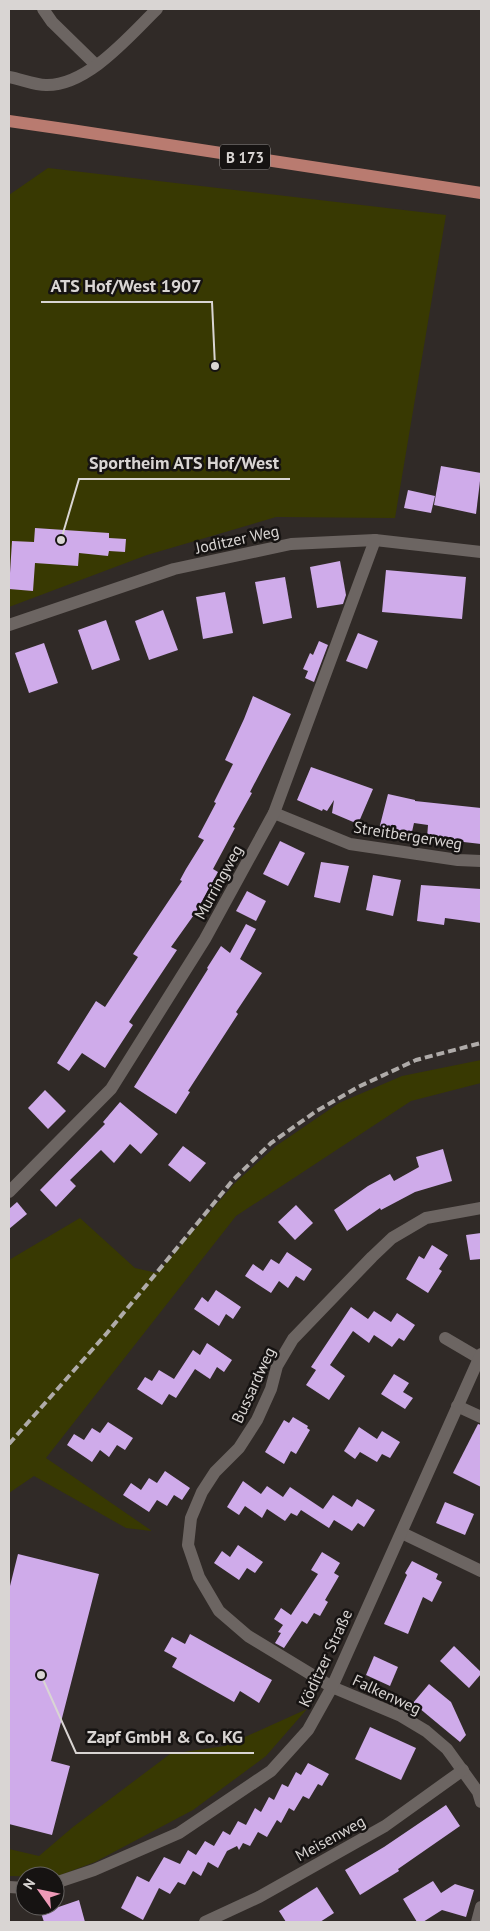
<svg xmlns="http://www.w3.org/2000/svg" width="490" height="1931" font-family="'PT Sans',sans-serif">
<rect width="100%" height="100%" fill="#302a27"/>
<!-- green -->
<g fill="#383902">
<polygon points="48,168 446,215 395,518 276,517 147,555 9,607 9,195"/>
<polygon points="481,1060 481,1083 411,1101 236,1216 46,1458 152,1531 126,1528 34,1476 9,1493 9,1260 80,1218 135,1268 157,1273 235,1183 276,1146 339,1103 402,1076"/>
<polygon points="307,1709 266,1756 193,1810 95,1862 55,1877 9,1876 9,1849 39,1856 73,1827 170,1754 225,1746"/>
</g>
<!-- building -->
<g fill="#cfabea">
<polygon points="441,466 481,473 476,514 434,505"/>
<polygon points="408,490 435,496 431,513 404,508"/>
<polygon points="35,528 109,533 109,538 126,539 125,552 109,551 108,556 79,553 78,566 35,563 33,591 9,589 12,541 34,542"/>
<polygon points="340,561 346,595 343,604 317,608 310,567"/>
<polygon points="386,570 466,577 462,619 382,612"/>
<polygon points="285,577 292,618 263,624 255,582"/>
<polygon points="225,592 233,633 203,639 196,597"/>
<polygon points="163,610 178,650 149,660 135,621"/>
<polygon points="106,620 120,660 92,670 78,630"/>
<polygon points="358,633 378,641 367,669 346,661"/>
<polygon points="319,641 328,645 314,682 305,678 308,671 303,669 310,653 313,655"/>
<polygon points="44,643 58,683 29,693 15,653"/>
<polygon points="253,696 291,714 250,792 252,793 233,827 235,828 213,869 218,872 196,912 171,947 177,950 129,1022 133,1025 105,1068 82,1053 69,1071 57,1063 96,1001 105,1007 138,957 133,954 182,881 180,880 186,869 204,840 198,837 216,803 214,802 233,764 225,760 244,719"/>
<polygon points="311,767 373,789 358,824 332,813 334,800 327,811 323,809 322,811 297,800"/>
<polygon points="388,794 415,800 415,801 481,808 481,844 455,841 454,843 427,838 428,825 414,823 411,836 379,829"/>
<polygon points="280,841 305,853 288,886 263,874"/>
<polygon points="321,862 349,866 340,903 314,897"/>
<polygon points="373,875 401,880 393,916 366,910"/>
<polygon points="421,885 481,889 481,923 445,918 444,925 417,921"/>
<polygon points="247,891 266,901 256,921 236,911"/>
<polygon points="246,924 256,929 240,959 262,973 236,1012 238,1014 188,1091 190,1092 176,1114 134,1087 208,969 207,968 221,946 230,953"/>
<polygon points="45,1090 66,1111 48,1129 28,1108"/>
<polygon points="120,1102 158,1134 141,1154 130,1144 114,1163 101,1150 70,1180 76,1186 56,1207 40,1190 105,1124 103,1122"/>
<polygon points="183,1146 206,1163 190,1182 168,1165"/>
<polygon points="443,1149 452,1181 415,1192 381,1210 380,1208 347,1231 334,1210 368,1186 390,1174 394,1181 419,1167 416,1157"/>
<polygon points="17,1202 27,1214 9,1229 9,1209"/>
<polygon points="296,1205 313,1223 295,1240 278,1222"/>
<polygon points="481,1233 481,1259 470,1260 466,1235"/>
<polygon points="432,1245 448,1255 439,1269 442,1271 428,1293 406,1279 419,1256 424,1259"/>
<polygon points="287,1252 312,1269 304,1281 296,1276 288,1288 279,1281 271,1293 245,1276 253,1264 263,1271 271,1259 279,1264"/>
<polygon points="216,1290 241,1307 233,1319 226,1314 219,1326 194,1309 202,1297 208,1302"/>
<polygon points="351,1307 368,1319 374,1311 391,1322 397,1313 415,1325 404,1341 399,1338 392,1347 374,1335 369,1343 353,1331 330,1365 345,1376 329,1400 306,1385 316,1370 311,1367"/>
<polygon points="207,1343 232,1360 224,1372 217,1367 210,1379 195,1369 176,1398 169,1394 162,1405 137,1389 145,1377 152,1381 159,1370 174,1379 193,1350 200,1355"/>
<polygon points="394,1374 409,1383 403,1392 413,1398 405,1409 381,1394"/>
<polygon points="293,1417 308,1426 307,1428 310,1430 296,1454 291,1451 284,1464 265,1452 284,1420 289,1423"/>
<polygon points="108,1422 133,1438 125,1450 117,1445 109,1457 100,1450 92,1462 67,1445 74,1434 84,1440 92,1428 100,1433"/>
<polygon points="478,1424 481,1425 481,1487 453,1473"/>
<polygon points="359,1427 377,1439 382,1431 400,1442 390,1458 382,1454 377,1462 360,1452 355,1459 344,1451"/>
<polygon points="165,1471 190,1488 182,1500 174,1495 167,1506 157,1500 149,1512 123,1495 131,1483 141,1490 149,1478 157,1483"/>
<polygon points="243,1481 261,1494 267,1486 283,1497 290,1487 323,1509 333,1495 352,1507 357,1499 375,1510 364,1527 358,1523 352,1531 334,1520 329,1528 301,1510 297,1516 291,1513 285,1521 267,1509 262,1518 245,1506 239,1515 227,1507"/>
<polygon points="445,1502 474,1514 465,1535 436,1523"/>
<polygon points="238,1545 263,1562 255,1573 247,1568 239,1580 214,1563 222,1551 230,1557"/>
<polygon points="322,1552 340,1563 334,1573 339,1576 325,1600 328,1602 320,1616 314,1613 307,1624 302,1621 284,1648 275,1643 281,1633 278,1632 283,1625 274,1619 281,1608 291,1615 318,1574 311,1570"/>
<polygon points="18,1554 99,1574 51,1761 70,1766 52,1835 9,1824 9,1590"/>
<polygon points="412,1561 438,1574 436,1579 442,1582 432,1602 423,1597 408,1634 384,1624 407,1575 405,1573"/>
<polygon points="190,1634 272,1680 259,1703 240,1691 234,1702 172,1667 177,1658 164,1651 172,1637 185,1644"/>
<polygon points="454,1646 481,1672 481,1674 469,1688 440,1661"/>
<polygon points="374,1656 398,1667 390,1686 366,1675"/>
<polygon points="429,1684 451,1702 466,1735 460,1742 413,1703"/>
<polygon points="370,1727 416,1748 401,1780 355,1759"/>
<polygon points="308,1763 329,1774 322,1786 318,1784 309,1799 303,1796 294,1811 289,1808 281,1823 277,1820 267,1837 258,1832 250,1846 243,1843 239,1850 237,1846 227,1851 218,1868 208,1862 201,1876 193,1871 185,1885 178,1882 170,1894 159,1888 143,1920 121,1908 137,1876 149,1882 164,1857 180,1864 188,1850 196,1855 205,1841 214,1846 223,1831 230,1835 238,1821 246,1825 255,1808 261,1812 269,1797 274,1800 282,1784 288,1787 296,1772 301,1775"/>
<polygon points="446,1805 460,1826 398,1869 399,1871 360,1895 345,1870 384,1847"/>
<polygon points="433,1881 441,1893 455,1884 474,1890 466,1917 442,1910 423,1922 417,1922 403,1899"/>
<polygon points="317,1887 334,1913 320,1922 286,1922 279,1911"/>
<polygon points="79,1900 85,1922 44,1922 41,1913"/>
</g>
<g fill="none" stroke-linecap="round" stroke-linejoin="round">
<!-- minor -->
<g stroke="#6c6562" stroke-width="12">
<polyline points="43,9 52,22 96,65"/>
<path d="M 9,77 C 21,79 34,85 46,85 C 88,86 130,35 157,9"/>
<polyline points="9,625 174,569 291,544 375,540 481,552"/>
<polyline points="274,813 350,844 458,860 481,861"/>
<polyline points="9,1192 111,1089 205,939 274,813 375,540"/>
<polyline points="481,1208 426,1218 392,1238 372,1257 293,1339 277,1366 271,1389 257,1420 239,1448 215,1472 202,1492 191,1518 188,1545 199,1577 219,1611 248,1636 332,1687 401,1716 426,1731 447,1749 478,1792 481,1802"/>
<polyline points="445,1338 479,1358"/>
<polyline points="457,1406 481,1417"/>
<polyline points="402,1533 481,1571"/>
<polyline points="55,1883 94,1870 179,1833 271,1771 308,1730 332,1687 481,1354"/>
<polyline points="9,1887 25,1888"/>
<polyline points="205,1922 259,1897 385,1826 463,1770"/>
<polyline points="477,1922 481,1907"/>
</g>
<!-- major -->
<polyline stroke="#b97b70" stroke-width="12" points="9,121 71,130 481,193"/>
<!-- rail -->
<polyline stroke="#afaba9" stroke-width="4" stroke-dasharray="8 4" stroke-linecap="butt" points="9,1444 107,1333 233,1180 271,1143 315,1112 358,1087 416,1060 481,1043"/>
</g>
<g text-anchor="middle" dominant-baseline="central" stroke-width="5" stroke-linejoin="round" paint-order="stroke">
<!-- shield labels -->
<rect fill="#161312" stroke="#9e9b99" stroke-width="1" x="220" y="144.5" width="50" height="25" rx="4"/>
<g font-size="15" font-weight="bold" fill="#d9d5d3">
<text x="245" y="157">B 173</text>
</g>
<!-- street labels -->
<g font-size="16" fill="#d9d5d3" stroke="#161312">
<text transform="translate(237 539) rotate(-12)">Joditzer Weg</text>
<text transform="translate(408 835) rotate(9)">Streitbergerweg</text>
<text transform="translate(218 882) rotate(-61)">Murringweg</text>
<text transform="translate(253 1385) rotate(-65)">Bussardweg</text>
<text transform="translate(325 1658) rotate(-65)">Köditzer Straße</text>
<text transform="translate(387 1694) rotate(25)">Falkenweg</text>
<text transform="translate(330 1838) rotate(-29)">Meisenweg</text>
</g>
</g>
<!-- callouts -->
<path fill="none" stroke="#d9d5d3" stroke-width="2" d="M215 366L212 302H41M61 540L79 479H290M41 1675L76 1753H254"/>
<g fill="#d9d5d3" stroke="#161312" stroke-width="2">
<circle cx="215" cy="366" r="5"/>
<circle cx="61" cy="540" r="5"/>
<circle cx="41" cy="1675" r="5"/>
</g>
<g font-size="18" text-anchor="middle" font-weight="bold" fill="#d9d5d3" stroke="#161312" stroke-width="5" stroke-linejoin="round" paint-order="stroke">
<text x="126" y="292">ATS Hof/West 1907</text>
<text x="184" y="469">Sportheim ATS Hof/West</text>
<text x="165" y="1743">Zapf GmbH &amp; Co. KG</text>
</g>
<!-- border -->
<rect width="490" height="1931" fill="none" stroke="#d9d5d3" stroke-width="20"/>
<!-- north arrow -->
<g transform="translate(40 1891) rotate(303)"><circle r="24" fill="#161312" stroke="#64615f"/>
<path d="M0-4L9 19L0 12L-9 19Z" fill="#ef9ab8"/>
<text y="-8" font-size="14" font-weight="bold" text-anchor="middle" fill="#d9d5d3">N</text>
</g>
</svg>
